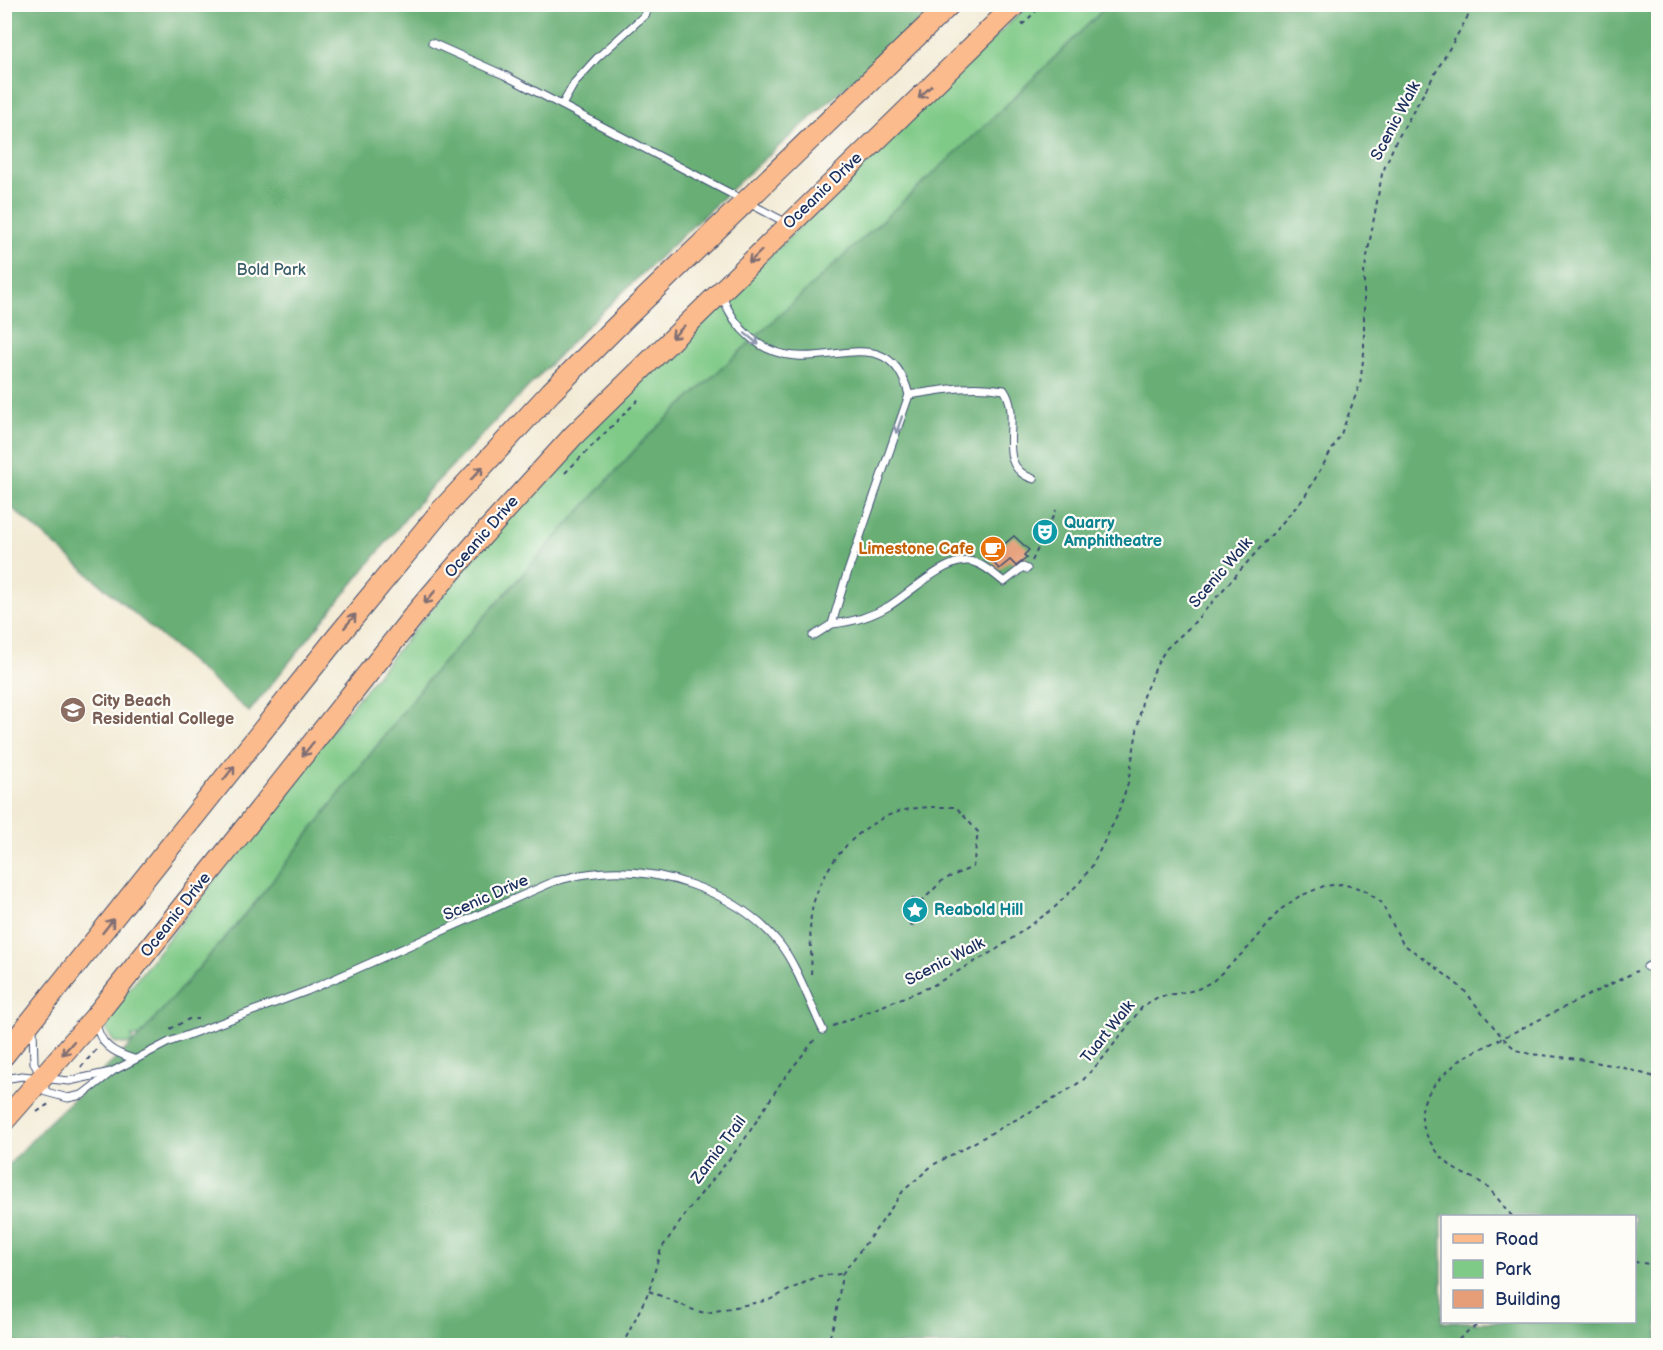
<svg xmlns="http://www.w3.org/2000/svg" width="1663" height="1350" font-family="'Balsamiq Sans',sans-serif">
<rect width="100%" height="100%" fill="#fdfcf7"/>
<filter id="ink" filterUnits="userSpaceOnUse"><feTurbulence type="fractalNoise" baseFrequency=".0167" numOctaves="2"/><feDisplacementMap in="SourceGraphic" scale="12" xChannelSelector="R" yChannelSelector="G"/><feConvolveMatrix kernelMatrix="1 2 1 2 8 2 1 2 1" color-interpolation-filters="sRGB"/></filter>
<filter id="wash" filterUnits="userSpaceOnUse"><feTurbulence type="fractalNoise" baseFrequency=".008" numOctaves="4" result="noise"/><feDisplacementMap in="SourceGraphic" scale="24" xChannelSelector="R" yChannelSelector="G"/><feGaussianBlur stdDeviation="1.35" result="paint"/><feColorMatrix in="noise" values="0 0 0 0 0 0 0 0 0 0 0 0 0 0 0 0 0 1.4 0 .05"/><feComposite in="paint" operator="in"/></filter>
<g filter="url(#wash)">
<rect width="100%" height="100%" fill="#f2ead4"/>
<!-- green -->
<polygon fill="#80ca88" stroke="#4e7c73" stroke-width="1.5" points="1028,5 1108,5 990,122 644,440 430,677 256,902 139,1037 132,1036 132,1043 123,1044 114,1042 106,1030 108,1016 327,736 488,540 579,441"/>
<!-- forest -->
<g fill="#68ae74" stroke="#426e69" stroke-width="1.5" fill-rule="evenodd">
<polygon points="5,5 937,5 741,180 587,326 426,493 249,712 5,502"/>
<path d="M 1108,5 L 1658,5 L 1658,1345 L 5,1345 L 4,1170 L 44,1127 L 139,1037 L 256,902 L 430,677 L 644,440 L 989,122 ZM 1442,1216 L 1634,1216 L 1634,1322 L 1442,1322 Z"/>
</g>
<g id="blocks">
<!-- building -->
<polygon fill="#e69e78" points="1014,536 1029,550 1024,555 1027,558 1016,566 1010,560 999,569 985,553 999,541 1002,546"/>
</g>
</g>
<g filter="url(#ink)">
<use href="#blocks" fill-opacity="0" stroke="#3b4b70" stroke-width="1.5"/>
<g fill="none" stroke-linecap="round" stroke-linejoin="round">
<!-- service casing -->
<g stroke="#3b4b70" stroke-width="9">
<g id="service">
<polyline points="432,43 504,75 787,223"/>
<polyline points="562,105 575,82 597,58 646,14 647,4"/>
<path d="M 722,296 C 735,329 760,354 797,356 C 844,359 892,329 909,395 L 844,583 L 832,624 L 813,636"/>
<path d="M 909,395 C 941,390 971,384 1004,390 C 1024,418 991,466 1034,479"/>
<path d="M 832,624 C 852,622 871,617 889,606 C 909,594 943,560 968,561 C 981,562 994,574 1004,582 L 1023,567 L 1027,569"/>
<polyline points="1647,967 1658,961"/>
<path d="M 96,1022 C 99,1045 114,1053 134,1059"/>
<path d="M 33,1028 L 34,1063 L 42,1078 L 46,1092 L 68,1098 L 82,1095 L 113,1071 L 169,1042 L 307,991 L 555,881 C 566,879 576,875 587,874 C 655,864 735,890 779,943 C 797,965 810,1004 823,1030"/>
<polyline points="4,1079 22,1076 69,1081 111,1072"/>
</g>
</g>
<!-- primary casing -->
<g stroke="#3b4b70" stroke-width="23">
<g id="primary">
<polyline points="4,1055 333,642 440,512 551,392 627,316 950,4"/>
<polyline points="4,1121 95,1017 420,608 482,536 573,436 1016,4"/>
</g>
</g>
<!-- path -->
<g stroke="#3b4b70" stroke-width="2" stroke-dasharray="4.5 4.5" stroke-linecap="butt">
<polyline points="1022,25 1043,4"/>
<polyline points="565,473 640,398"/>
<polyline points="1032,561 1056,510"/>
<polygon points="913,899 921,902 924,910 921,918 912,926 908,923 903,907 905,903"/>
<path d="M 811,974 C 813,951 807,928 813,905 C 823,866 854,829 892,814 C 912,806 934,807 956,807 L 978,832 L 973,867 L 943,880 L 921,902"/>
<polyline points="833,1026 932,986 997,949 1053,909 1080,882 1092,866 1117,816 1128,783 1143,696 1159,660 1167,648 1192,625 1304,498 1341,434 1360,384 1364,353 1364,273 1382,174 1395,143 1475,4"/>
<polyline points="170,1029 189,1019 198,1019"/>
<polyline points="81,1067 97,1049"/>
<polyline points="37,1112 50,1103"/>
<polyline points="4,1144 10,1139"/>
<path d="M 1512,1216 C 1504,1207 1497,1197 1488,1188 C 1478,1178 1462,1175 1452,1167 C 1432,1150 1411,1120 1428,1094 C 1437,1079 1451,1068 1464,1057 L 1637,971"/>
<polyline points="1634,1262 1658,1265"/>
<polyline points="842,1274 881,1223 903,1191 933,1165 1059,1096 1083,1080 1104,1057 1143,1006 1158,997 1196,990 1213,981 1251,945 1280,910 1298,897 1324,886 1341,884 1363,889 1381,902 1403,944 1433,965 1463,989 1502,1037 1516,1050 1530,1054 1579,1059 1621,1067 1658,1078"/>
<polyline points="649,1291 696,1311 706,1313 769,1300 818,1276 841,1274"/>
<polyline points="622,1346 649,1291 661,1249 692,1205 743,1142 782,1081 816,1038"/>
<polyline points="827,1346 836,1316 842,1274"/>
<polyline points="1452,1346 1469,1330 1484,1322"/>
</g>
<!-- service -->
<use href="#service" stroke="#fff" stroke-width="7"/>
<!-- primary -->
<use href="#primary" stroke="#fbbb8c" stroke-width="21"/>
</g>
<!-- one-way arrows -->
<defs><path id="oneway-shaft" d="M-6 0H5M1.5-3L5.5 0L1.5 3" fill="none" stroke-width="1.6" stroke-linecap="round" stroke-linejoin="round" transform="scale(1.5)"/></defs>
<g stroke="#806e73">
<use href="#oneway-shaft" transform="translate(925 92) rotate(136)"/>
<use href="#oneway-shaft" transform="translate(755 257) rotate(136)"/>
<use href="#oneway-shaft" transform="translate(678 332) rotate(135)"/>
<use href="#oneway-shaft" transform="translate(477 473) rotate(-47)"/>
<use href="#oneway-shaft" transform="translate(430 597) rotate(130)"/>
<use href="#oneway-shaft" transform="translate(350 621) rotate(-50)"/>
<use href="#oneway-shaft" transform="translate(308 749) rotate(129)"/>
<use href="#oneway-shaft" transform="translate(229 773) rotate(-52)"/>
<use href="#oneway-shaft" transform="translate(108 926) rotate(-52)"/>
<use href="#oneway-shaft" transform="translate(68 1048) rotate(131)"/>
</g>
<g stroke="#8d97ae">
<use href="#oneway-shaft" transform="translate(752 339) rotate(39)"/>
<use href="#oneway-shaft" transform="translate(899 425) rotate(109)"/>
</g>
</g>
<!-- icons -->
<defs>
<g id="theatre-disc" transform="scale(1.35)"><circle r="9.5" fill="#0f9aa8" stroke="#fdfcf7"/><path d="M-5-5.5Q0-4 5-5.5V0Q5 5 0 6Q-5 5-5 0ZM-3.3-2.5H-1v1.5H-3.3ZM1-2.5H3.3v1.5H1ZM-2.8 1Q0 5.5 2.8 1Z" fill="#fff"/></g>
<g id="cafe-disc" transform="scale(1.35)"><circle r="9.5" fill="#e8710a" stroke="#fdfcf7"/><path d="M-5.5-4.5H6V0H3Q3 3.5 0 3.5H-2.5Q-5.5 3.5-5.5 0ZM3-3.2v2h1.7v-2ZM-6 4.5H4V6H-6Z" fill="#fff"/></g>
<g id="school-disc" transform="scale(1.35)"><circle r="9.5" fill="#8d6e63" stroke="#fdfcf7"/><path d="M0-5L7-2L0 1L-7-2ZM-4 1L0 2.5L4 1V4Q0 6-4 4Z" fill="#fff"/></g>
<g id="sight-disc" transform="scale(1.35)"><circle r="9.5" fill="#0f9aa8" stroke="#fdfcf7"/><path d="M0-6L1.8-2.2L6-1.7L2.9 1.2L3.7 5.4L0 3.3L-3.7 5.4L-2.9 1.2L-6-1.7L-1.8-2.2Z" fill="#fff"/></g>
</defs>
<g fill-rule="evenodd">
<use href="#theatre-disc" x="1045" y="532"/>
<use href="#cafe-disc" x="993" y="549"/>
<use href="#school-disc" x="73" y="710"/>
<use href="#sight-disc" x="915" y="910"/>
</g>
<g text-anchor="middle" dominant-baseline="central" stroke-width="4.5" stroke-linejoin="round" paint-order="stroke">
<!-- street labels -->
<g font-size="16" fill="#1b2f5e" stroke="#fdfcf7">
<text transform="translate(1396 121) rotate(-62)">Scenic Walk</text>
<text transform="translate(823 191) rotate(-44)">Oceanic Drive</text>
<text transform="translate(482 537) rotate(-49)">Oceanic Drive</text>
<text transform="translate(1221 573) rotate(-49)">Scenic Walk</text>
<text transform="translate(486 898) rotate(-24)">Scenic Drive</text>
<text transform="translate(176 915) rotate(-52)">Oceanic Drive</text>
<text transform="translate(945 962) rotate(-27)">Scenic Walk</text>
<text transform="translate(1108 1032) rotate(-51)">Tuart Walk</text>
<text transform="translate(719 1150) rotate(-53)">Zamia Trail</text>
</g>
<!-- park labels -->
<g font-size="16" fill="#395e6b" stroke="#fdfcf7">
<text x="271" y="270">Bold Park</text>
</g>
<!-- culture labels -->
<g font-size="16" font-weight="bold" fill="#0d838f" stroke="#fdfcf7" text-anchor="start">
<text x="1064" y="523">Quarry<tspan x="1064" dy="18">Amphitheatre</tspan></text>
<text x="934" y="910">Reabold Hill</text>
</g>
<!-- food labels -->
<g font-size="16" font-weight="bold" fill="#c56008" stroke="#fdfcf7" text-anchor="end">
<text x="974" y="549">Limestone Cafe</text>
</g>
<!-- education labels -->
<g font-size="16" font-weight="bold" fill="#785e54" stroke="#fdfcf7" text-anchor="start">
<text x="92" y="701">City Beach<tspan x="92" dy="18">Residential College</tspan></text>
</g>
</g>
<!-- margin -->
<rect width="1663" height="1350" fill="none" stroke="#fdfcf7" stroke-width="24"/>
<!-- legend -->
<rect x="1441" y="1215" width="195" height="108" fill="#fdfcf7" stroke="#a3aaba" stroke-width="1.5"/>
<rect x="1453" y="1234" width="30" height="9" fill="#fbbb8c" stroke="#a3aaba" stroke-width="1.5"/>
<text x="1495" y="1245" font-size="18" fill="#1b2f5e">Road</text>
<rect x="1453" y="1260" width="30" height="18" fill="#80ca88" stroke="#a3aaba" stroke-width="1.5"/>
<text x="1495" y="1275" font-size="18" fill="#1b2f5e">Park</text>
<rect x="1453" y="1290" width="30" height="18" fill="#e69e78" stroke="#a3aaba" stroke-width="1.5"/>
<text x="1495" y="1305" font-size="18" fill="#1b2f5e">Building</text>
</svg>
